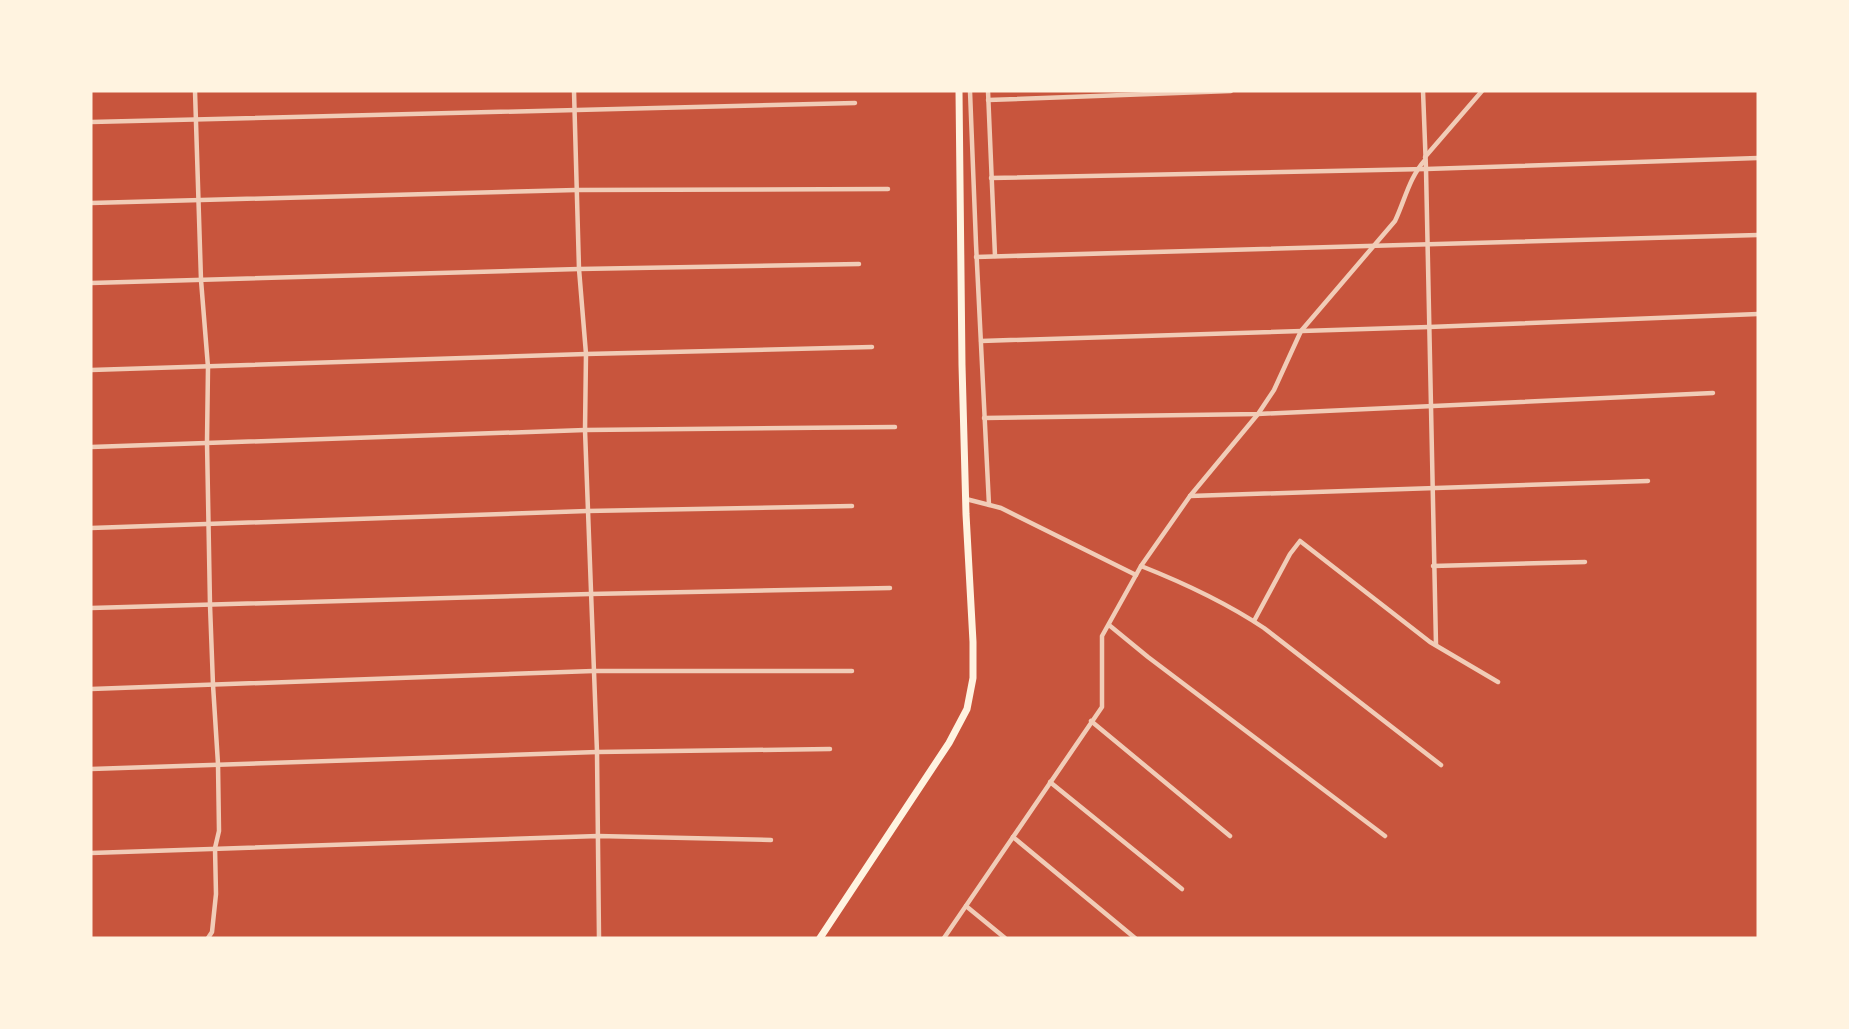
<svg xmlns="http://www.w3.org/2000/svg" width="1849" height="1029" font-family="Raleway,sans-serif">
<rect width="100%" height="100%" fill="#c8553d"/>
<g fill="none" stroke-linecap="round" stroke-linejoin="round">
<!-- minor -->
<g stroke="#f1ccb7" stroke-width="4.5">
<polyline points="195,91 201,280 208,367 207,442 210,605 213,685 218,764 219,831 215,848 216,894 212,932 208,938"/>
<polyline points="574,91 579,269 586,354 585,430 597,752 599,938"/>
<polyline points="970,91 976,244 989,505"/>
<polyline points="988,91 995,256"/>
<polyline points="1423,91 1426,169 1436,645"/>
<polyline points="988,100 1231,91"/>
<polyline points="91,122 855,103"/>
<polyline points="1425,157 1482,91"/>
<polyline points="991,178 1426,169 1758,158"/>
<polyline points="91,203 576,190 888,189"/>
<polyline points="976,257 1758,235"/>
<polyline points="91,283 579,269 859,264"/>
<polyline points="981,341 1429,327 1758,314"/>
<polyline points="91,370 586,354 872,347"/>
<polyline points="984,418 1258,414 1713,393"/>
<polyline points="91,447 585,430 895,427"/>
<polyline points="1190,496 1648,481"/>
<polyline points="966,499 1001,508 1136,575"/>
<polyline points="91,528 587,511 852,506"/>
<path d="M 1141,566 C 1184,583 1225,602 1264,628 L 1441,765"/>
<polyline points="1433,566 1585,562"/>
<polyline points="91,608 590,594 890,588"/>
<polyline points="1254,621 1290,554 1300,541 1430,642 1498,682"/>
<polyline points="1109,625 1148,657 1385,836"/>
<polyline points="91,689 593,671 852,671"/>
<polyline points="1091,721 1230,836"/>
<polyline points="91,769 597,752 830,749"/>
<polyline points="1050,782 1182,889"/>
<polyline points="1013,837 1135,938"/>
<polyline points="91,853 598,836 771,840"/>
<polyline points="966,906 1005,938"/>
<path d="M 944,938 L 1102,707 L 1102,636 L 1141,566 L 1190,496 L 1258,414 L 1274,390 L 1301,331 L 1395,221 C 1405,200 1409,178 1425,160"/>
</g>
<!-- trunk -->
<polyline stroke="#fff3e0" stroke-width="7" points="820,938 949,743 967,709 973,678 973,642 966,514 962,365 959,91"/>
</g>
<!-- border -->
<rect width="1849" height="1029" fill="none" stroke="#fff3e0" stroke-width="185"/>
</svg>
